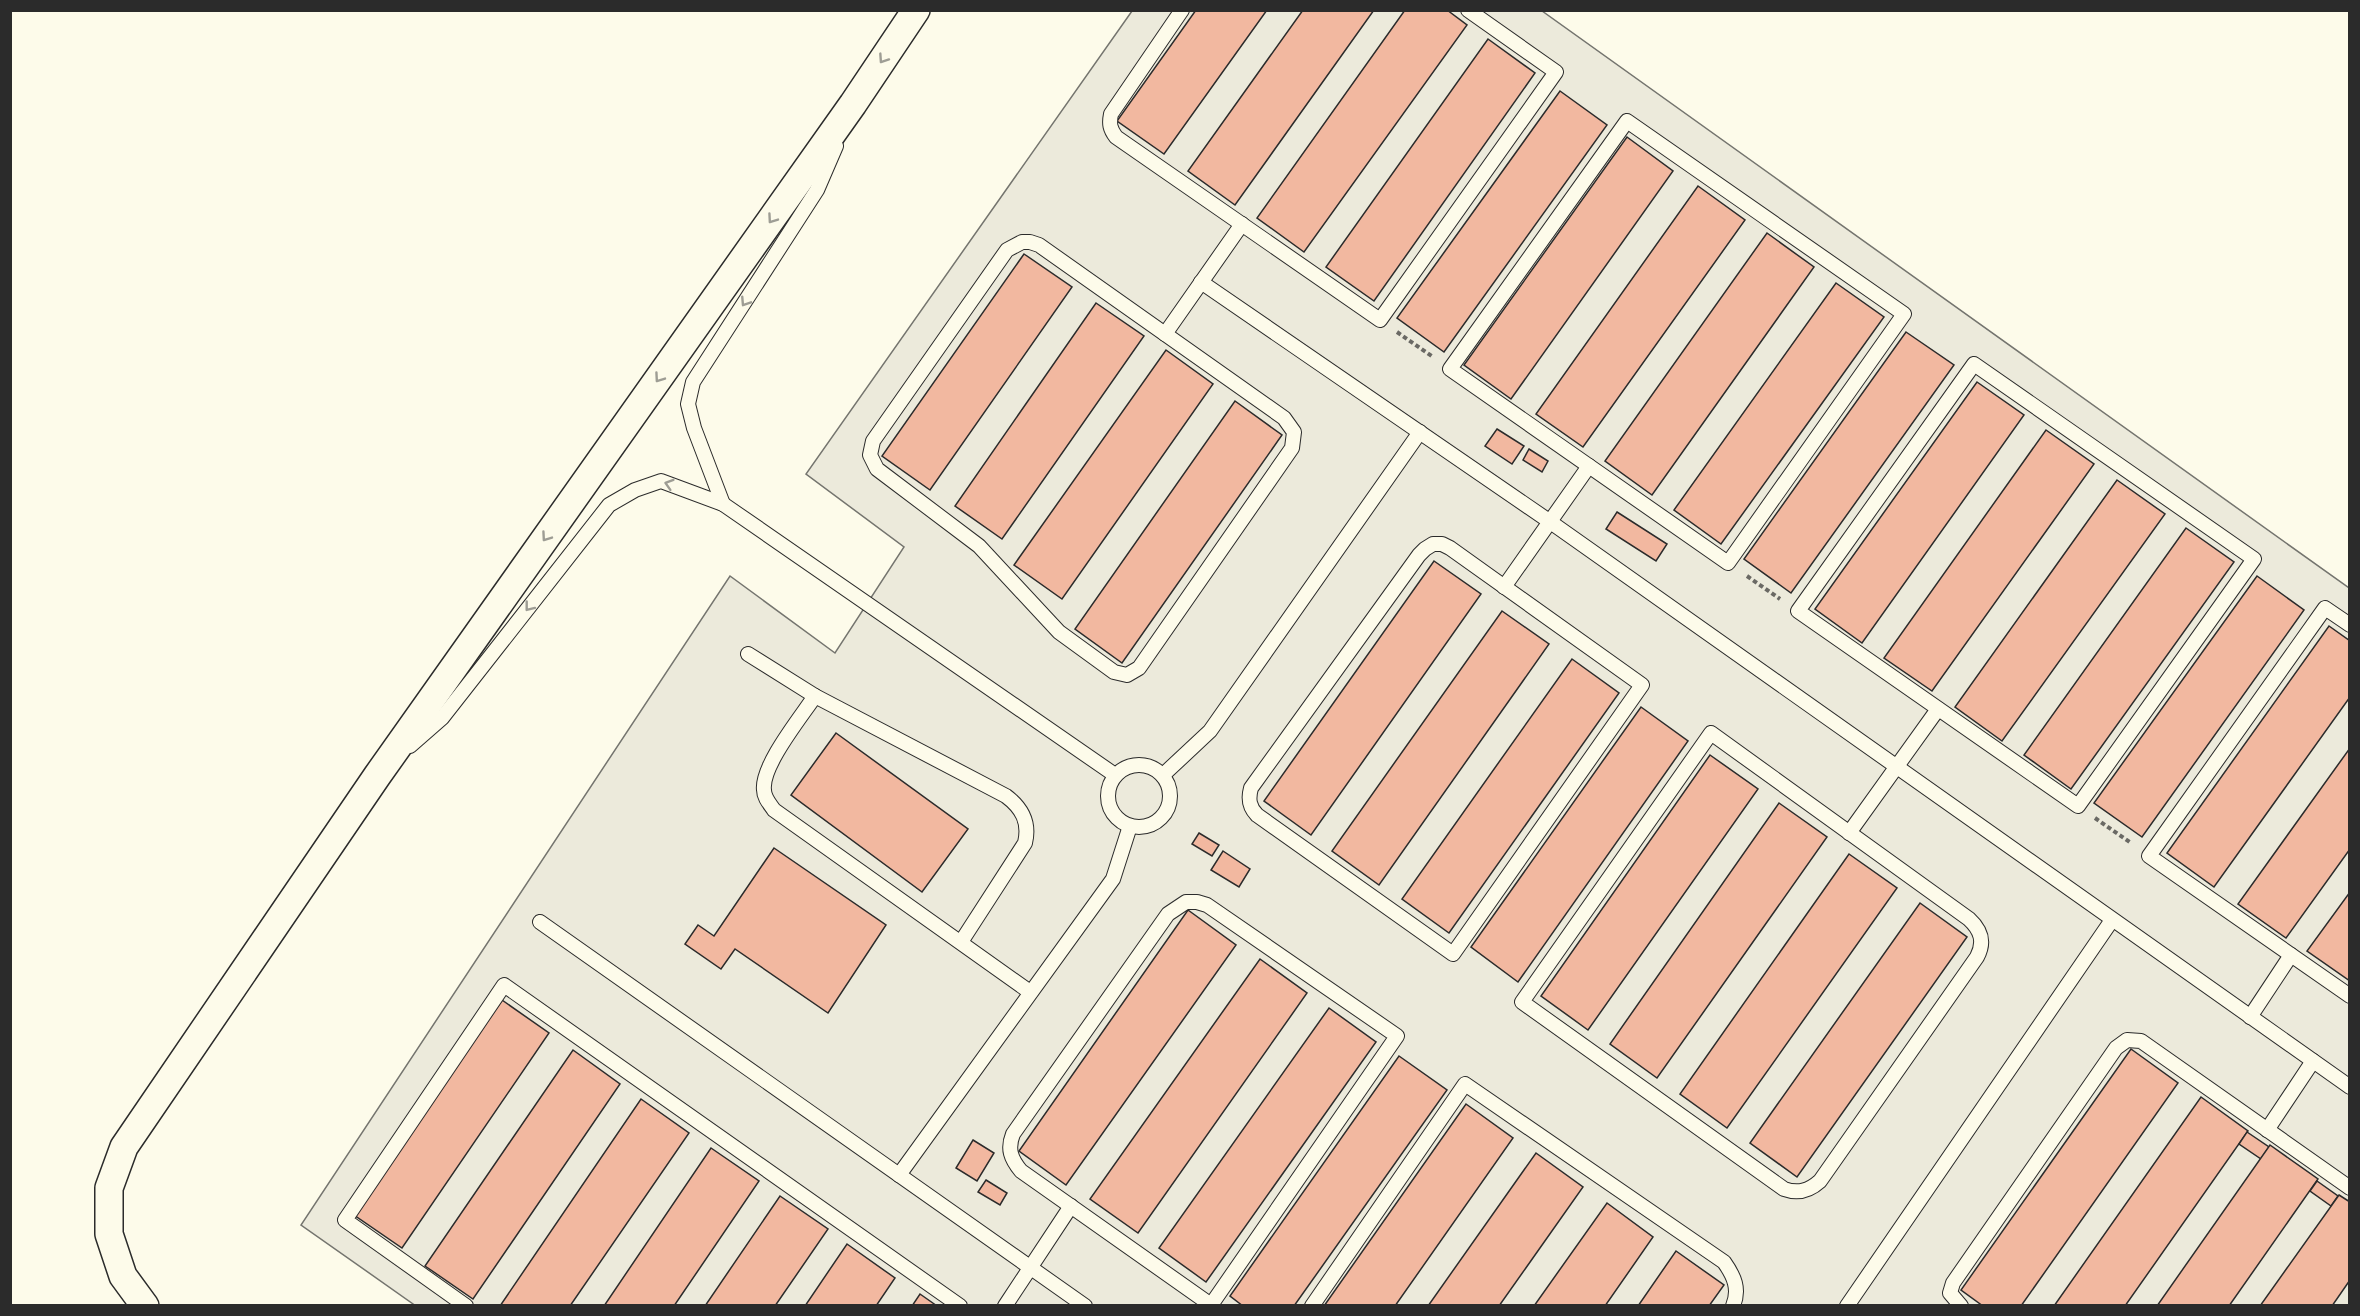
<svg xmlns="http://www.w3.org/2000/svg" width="2360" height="1316" font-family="'PT Sans',sans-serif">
<rect width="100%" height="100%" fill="#fdfbea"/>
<!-- parking -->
<polygon fill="#eceadb" stroke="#74746e" stroke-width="1.5" points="1132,11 1542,11 2349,588 2349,1305 416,1306 301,1225 730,576 835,653 904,547 806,474"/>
<!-- building -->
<g fill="#f2b8a0" stroke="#2b2b2b" stroke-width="1.5">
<polygon points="1196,10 1267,10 1164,154 1117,121"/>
<polygon points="1303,10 1374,10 1235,205 1188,171"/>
<polygon points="1405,10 1447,10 1467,25 1304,252 1257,218"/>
<polygon points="1488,39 1535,73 1374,301 1326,267"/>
<polygon points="1560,91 1607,125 1444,352 1397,318"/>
<polygon points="1627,137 1673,171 1511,399 1464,365"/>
<polygon points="1698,186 1745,220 1583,447 1536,414"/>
<polygon points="1767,233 1814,267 1652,495 1605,461"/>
<polygon points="1024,254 1072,287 930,490 882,456"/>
<polygon points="1836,283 1884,317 1721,544 1674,510"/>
<polygon points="1096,303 1144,336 1002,539 955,506"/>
<polygon points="1906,332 1954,365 1791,593 1744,559"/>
<polygon points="1166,350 1213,384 1062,599 1014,565"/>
<polygon points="1977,382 2024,415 1862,643 1815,609"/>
<polygon points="1235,401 1282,435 1122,663 1075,629"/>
<polygon points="1497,429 1524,446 1512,464 1485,446"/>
<polygon points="2046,430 2094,464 1932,691 1884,658"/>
<polygon points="1529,449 1548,461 1542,472 1523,460"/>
<polygon points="2117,480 2165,514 2002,741 1955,707"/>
<polygon points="1617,512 1667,544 1656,561 1606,529"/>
<polygon points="2186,528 2234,562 2071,789 2024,755"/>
<polygon points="1434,561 1481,594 1311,835 1264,801"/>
<polygon points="2257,576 2304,610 2142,837 2094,803"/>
<polygon points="1502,611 1549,644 1379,885 1332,851"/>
<polygon points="2329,626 2350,641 2350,697 2214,887 2167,853"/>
<polygon points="1572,659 1619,693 1449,933 1402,899"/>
<polygon points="1641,707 1688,741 1518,982 1471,947"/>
<polygon points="836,733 968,829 922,892 791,795"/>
<polygon points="2350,748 2350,849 2286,938 2238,904"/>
<polygon points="1710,755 1758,789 1588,1030 1541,996"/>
<polygon points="1779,803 1827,837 1657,1078 1610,1044"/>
<polygon points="1199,833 1219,845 1212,856 1192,844"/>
<polygon points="774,848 886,925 828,1013 735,949 721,969 685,944 698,925 714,936"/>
<polygon points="1223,851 1250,869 1239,887 1211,870"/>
<polygon points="1849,854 1897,888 1727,1128 1680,1094"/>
<polygon points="2350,892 2350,981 2307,951"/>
<polygon points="1920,903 1967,937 1797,1177 1750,1143"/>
<polygon points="1188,910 1236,945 1066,1185 1019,1151"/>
<polygon points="1260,959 1307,993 1138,1233 1090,1199"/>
<polygon points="502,1000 549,1033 402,1248 354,1215"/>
<polygon points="1329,1008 1376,1042 1206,1282 1159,1248"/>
<polygon points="2131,1049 2178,1083 2021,1306 1983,1306 1961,1290"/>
<polygon points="573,1050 620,1084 473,1299 425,1266"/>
<polygon points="1399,1056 1447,1090 1294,1306 1243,1306 1230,1296"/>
<polygon points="2201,1097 2248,1131 2125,1306 2054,1306"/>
<polygon points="641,1099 689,1133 570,1306 500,1306"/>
<polygon points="1466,1104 1513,1138 1395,1306 1324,1306"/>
<polygon points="2247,1132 2269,1147 2261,1159 2239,1144"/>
<polygon points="973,1140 994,1153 977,1181 956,1168"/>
<polygon points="2270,1145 2318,1179 2229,1306 2157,1306"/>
<polygon points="711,1148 759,1181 674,1306 604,1306"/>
<polygon points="1536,1153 1583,1187 1499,1306 1428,1306"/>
<polygon points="986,1180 1007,1193 1000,1205 978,1192"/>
<polygon points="2317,1181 2338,1196 2331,1206 2310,1191"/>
<polygon points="2339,1195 2350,1202 2350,1280 2332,1306 2260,1306"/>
<polygon points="780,1196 828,1229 775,1306 705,1306"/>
<polygon points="1607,1203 1653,1237 1605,1306 1534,1306"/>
<polygon points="847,1244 895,1278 876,1306 805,1306"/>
<polygon points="1676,1251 1724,1285 1709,1306 1638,1306"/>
<polygon points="920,1294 937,1306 912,1306"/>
</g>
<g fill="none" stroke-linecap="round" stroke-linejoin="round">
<!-- service casing -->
<g stroke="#2b2b2b" stroke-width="16">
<g id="service">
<path d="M 1182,10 L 1111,114 C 1109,124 1110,129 1116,137 L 1380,320 L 1556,72 L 1468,10"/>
<polygon points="1627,121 1904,314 1728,563 1450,369"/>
<polygon points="1022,242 1030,242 1039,245 1284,418 1294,432 1292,448 1139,668 1127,675 1114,672 1059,632 979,546 877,469 870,455 873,441 1007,250"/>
<polyline points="1201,282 1549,521 2350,1087"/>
<polyline points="1165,334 1242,224"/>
<polygon points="1974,364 2254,559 2078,806 1798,611"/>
<polyline points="723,504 694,428 688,404 693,382 817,190 836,146"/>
<path d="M 1433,544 L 1442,544 L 1450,548 L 1642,685 L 1453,954 L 1257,815 C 1249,807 1248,799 1251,788 L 1419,555 L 1425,549 Z"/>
<polyline points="1504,587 1589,466"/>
<polyline points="2350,625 2325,608 2149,856 2350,996"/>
<path d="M 748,654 L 815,696 L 1006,796 C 1022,808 1030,822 1025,843 L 961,942"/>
<path d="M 815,696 C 801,717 761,766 764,790 C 764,798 770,804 774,810 L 1030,992"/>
<path d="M 1711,733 L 1969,919 C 1981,930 1985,942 1977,957 L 1820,1181 C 1809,1191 1798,1194 1784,1189 L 1522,1002 Z"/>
<polyline points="410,746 442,718 609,505 635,490 661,481 723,504 1115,775"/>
<circle cx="1139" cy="796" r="31"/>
<polyline points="1163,775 1210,731 1420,432"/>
<polyline points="1849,833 1938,709"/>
<path d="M 1186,902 L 1197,902 L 1207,905 L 1397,1036 L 1211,1305 L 1021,1171 C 1011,1159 1007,1149 1013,1134 L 1168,914 Z"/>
<polyline points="540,922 1085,1306"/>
<polyline points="2250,1017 2291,955"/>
<polyline points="2267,1130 2313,1061"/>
<polyline points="899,1175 1113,879 1130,826"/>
<polyline points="466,1306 345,1220 504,985 960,1306"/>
<polyline points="1005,1306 1071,1206"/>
<path d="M 1312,1306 L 1465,1084 L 1724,1262 C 1734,1276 1740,1289 1733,1306"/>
<polyline points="1847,1306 2112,920"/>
<polyline points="1961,1306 1950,1293 1953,1283 2116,1048 2127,1040 2141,1041 2350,1188"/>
</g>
</g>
<!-- minor casing -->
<g stroke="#2b2b2b" stroke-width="30">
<polyline id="minor" points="145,1306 123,1276 109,1234 109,1188 124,1147 377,776 853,104 916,10"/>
</g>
<!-- path -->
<g stroke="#6a6964" stroke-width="4" stroke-dasharray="4.5 3" stroke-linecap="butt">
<polyline points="1397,332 1433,357"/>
<polyline points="1747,576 1780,599"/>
<polyline points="2095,818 2131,843"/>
</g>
<!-- service -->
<use href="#service" stroke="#fdfbea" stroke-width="14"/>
<!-- minor -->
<use href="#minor" stroke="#fdfbea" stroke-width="27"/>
</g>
<!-- one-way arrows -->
<defs><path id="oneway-chevron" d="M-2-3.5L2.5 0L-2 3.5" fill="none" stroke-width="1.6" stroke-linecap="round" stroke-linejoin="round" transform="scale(1.5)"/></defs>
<g stroke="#9e9d94">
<use href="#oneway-chevron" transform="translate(883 59) rotate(124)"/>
<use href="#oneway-chevron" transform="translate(772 219) rotate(125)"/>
<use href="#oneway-chevron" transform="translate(745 302) rotate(123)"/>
<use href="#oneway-chevron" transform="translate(659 378) rotate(125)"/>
<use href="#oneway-chevron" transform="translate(669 484) rotate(-163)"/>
<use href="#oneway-chevron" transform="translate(546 537) rotate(125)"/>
<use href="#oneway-chevron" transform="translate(529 607) rotate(128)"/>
</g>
<!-- border -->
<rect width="2360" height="1316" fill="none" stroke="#2b2b2b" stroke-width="24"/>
</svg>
